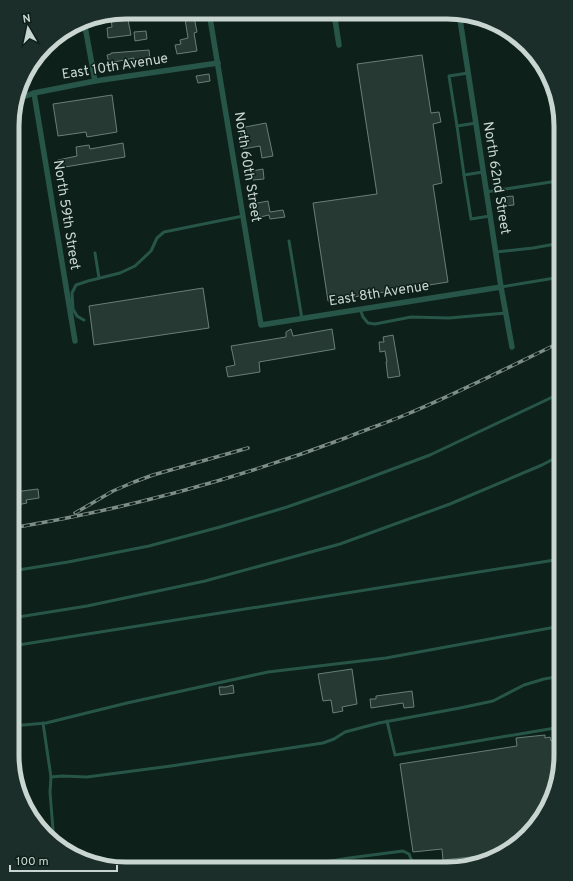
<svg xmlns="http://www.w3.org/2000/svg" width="573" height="881" font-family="Overpass,sans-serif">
<rect width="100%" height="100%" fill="#0d201a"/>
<!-- building -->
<g fill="#263a33" stroke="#687f77">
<polygon points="127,15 131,35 108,38 107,28 112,27 111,18"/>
<polygon points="194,17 197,32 194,33 197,51 177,54 175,45 181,44 180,40 188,38 185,19"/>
<polygon points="146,31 147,39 135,41 134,32"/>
<polygon points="149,50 150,60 134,61 134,58 109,63 107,55 111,54 111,53"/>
<polygon points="422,55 431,113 439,112 441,122 433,124 442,183 433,185 448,282 328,301 313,203 377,194 357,64"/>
<polygon points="209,74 210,81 198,83 196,76"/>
<polygon points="112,95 117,132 87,137 86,132 58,136 53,104"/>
<polygon points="266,123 273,156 262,158 260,146 243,149 240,128"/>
<polygon points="123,143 125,157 59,168 58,160 77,156 76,147 89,145 90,149"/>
<polygon points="263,169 264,179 253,180 252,171"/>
<polygon points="513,196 514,205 504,206 503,197"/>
<polygon points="268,201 270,212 283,210 285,217 270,219 269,215 260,217 259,212 254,213 252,204"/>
<polygon points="203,288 209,328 94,345 89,306"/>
<polygon points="291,329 293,336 332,329 335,349 259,362 260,372 228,377 226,367 235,365 231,346 286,337 286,332"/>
<polygon points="393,335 400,376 388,378 386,362 387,362 385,351 380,352 379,342 384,342 383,337"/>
<polygon points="38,489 39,498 26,500 27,503 17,505 14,492"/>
<polygon points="352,669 357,704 342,707 343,711 333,713 331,700 323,701 318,674"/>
<polygon points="233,685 234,693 220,695 219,687 226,687"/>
<polygon points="412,691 414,707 404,708 403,703 371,708 370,699 376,699 376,696"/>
<polygon points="545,735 545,738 550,737 551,741 561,739 561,763 542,819 499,854 443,860 442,849 413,852 400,764 517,746 516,738"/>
</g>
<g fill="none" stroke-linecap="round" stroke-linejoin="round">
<!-- service -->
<g stroke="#275547" stroke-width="3">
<polyline points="457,126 449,76 468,73"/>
<polyline points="483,172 464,175 471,219 490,216"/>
<polyline points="464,175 457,126 476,123"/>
<polyline points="559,182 558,166 561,149"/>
<polyline points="486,192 551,182 561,182"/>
<polyline points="289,241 302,319"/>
<polyline points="496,252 533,248 561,243"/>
<polyline points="95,253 99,278"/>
<polyline points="501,287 561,277"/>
<polyline points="360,309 363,317 368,323 375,324 411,317 449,318 506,313"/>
<polyline points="84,320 82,319 77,316 73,309 72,293 76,285 88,281 120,273 135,266 151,251 157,238 164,232 243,216"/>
<polyline points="12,571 68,562 149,546 220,527 287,507 350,485 430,455 561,393"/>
<polyline points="12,618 87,606 205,581 340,544 450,504 542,465 561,455"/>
<polyline points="12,646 561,559"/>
<polyline points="387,721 395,755 561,727"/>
<polyline points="43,723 51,777"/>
<polyline points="12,726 46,723 127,703 268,672 386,658 561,626"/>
<polyline points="54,842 50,792 51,777 62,776 87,777 171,766 323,743 334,739 345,732 379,723 460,708 493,701 524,685 544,679 561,676"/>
<polyline points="283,869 349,858 403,851 409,854 415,869"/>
</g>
<!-- minor -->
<g stroke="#275547" stroke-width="5.5">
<polyline points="209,12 261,325 501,287"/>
<polyline points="334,13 339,45"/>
<polyline points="459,13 501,287 512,347"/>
<polyline points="84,21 95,81"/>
<polyline points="34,93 75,341"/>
<polyline points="17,98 23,97 34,93 95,81 218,63"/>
</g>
<!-- rail casing -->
<g stroke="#7e8d87" stroke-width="3.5">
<g id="rail">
<polyline points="75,513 82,509 113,491 134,482 153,475 248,448"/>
<path d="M 12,528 C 127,509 240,478 348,437 C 367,429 386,423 405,415 C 458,393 509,367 561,342"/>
</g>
</g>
<!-- rail -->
<use href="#rail" stroke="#0d201a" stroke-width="2" stroke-dasharray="6" stroke-linecap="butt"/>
</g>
<g text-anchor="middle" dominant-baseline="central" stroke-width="3" stroke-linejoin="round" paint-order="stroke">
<!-- street labels -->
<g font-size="14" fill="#c9d5d0" stroke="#0d201a">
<text transform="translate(115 67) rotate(-9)">East 10th Avenue</text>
<text transform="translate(247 167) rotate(81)">North 60th Street</text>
<text transform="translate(496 178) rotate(81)">North 62nd Street</text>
<text transform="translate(66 215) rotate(81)">North 59th Street</text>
<text transform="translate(379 294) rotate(-9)">East 8th Avenue</text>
</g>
</g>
<!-- crop -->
<path d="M0 0H573V881H0ZM126 19H447A107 107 0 0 1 554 126V755A107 107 0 0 1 447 862H126A107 107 0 0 1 19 755V126A107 107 0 0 1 126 19Z" fill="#1c2e29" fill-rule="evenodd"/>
<path fill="none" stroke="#c9d5d0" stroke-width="5" d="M126 19H447A107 107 0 0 1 554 126V755A107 107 0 0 1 447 862H126A107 107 0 0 1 19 755V126A107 107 0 0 1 126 19Z"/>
<!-- north arrow -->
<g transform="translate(28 28) rotate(351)" stroke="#0d201a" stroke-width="3" paint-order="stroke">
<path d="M0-3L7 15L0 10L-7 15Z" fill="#c9d5d0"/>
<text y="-6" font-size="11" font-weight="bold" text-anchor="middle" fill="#c9d5d0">N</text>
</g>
<!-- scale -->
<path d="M10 865v6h107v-6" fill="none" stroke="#c9d5d0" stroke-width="2"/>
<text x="16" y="865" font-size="12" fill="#c9d5d0" stroke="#0d201a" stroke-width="3" paint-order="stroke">100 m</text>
</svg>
